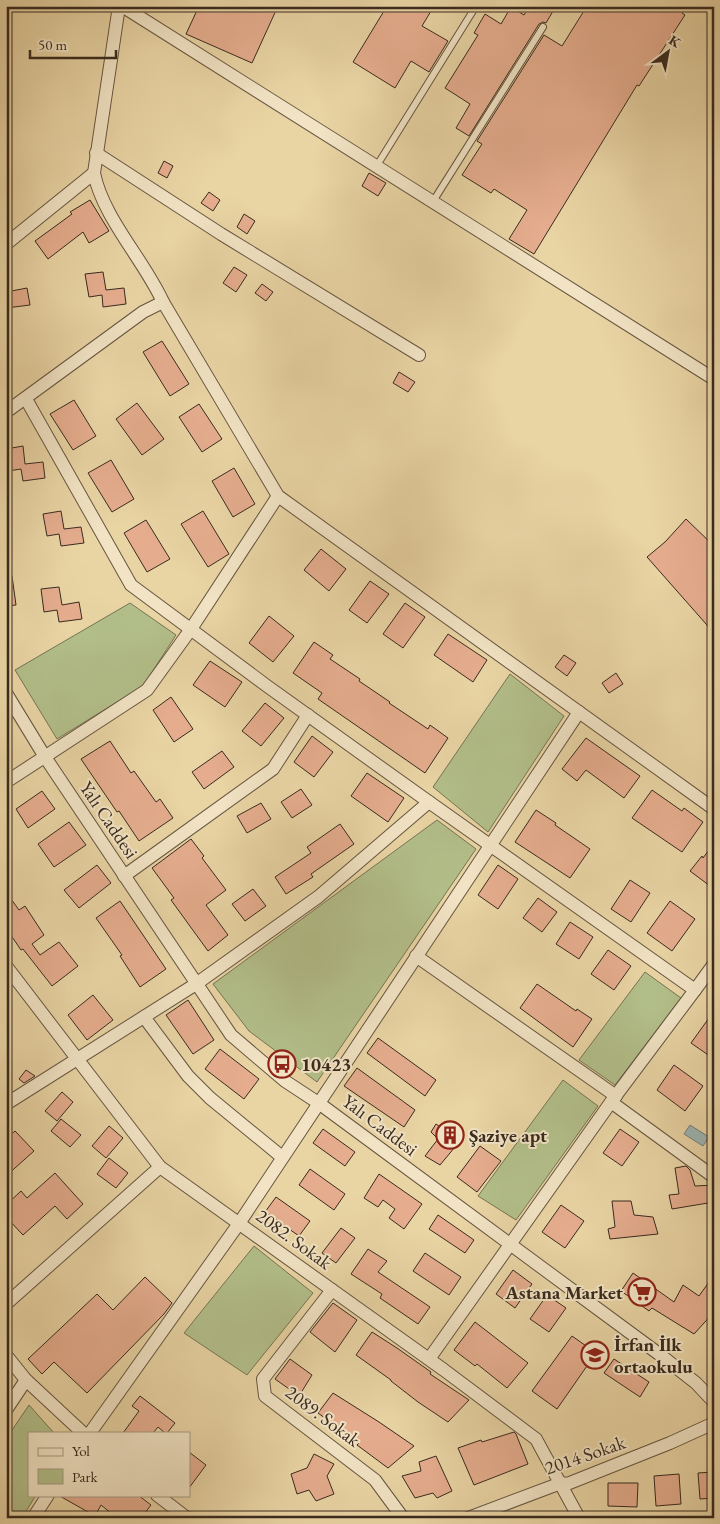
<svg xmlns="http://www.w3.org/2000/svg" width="720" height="1524" font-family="'EB Garamond',serif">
<rect width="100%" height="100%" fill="#e9d4a4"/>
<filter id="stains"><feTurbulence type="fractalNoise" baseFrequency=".004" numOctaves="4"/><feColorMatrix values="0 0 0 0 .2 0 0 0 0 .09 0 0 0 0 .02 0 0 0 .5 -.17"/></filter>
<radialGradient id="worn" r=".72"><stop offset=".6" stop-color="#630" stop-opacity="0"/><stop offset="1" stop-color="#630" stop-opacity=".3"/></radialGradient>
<!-- green -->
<g fill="#b2be89" stroke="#767454">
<polygon points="130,603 176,635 143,686 57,739 15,670"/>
<polygon points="510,674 564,716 488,832 433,787"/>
<polygon points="437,820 476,849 317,1082 249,1031 213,984"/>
<polygon points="645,972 681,998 615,1085 579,1060"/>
<polygon points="563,1080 598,1106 516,1220 478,1196"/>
<polygon points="254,1246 313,1293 247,1375 184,1333"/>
<polygon points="29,1405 54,1433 29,1433 29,1495 36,1495 22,1518 6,1518 6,1439"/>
</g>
<!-- water -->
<polygon fill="#9db5b3" stroke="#757e78" points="690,1125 709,1137 703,1146 684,1134"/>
<!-- building -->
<g fill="#e5ad8e" stroke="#3a2b1f">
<polygon points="199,6 278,6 252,63 186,34"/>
<polygon points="387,6 434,6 422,26 448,41 429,72 411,61 395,88 353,62"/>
<polygon points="529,6 556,6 546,23 543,22 539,24 469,136 456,128 470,104 445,88 478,35 474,33 485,14 501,24 511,7 524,15"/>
<polygon points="587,6 686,6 682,13 685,15 639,86 637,85 534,254 509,239 527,210 494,189 491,193 462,175 482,144 477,141 544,35 562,46"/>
<polygon points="164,161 173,166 167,178 158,173"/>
<polygon points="369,173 386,183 378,196 362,186"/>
<polygon points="209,192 220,200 213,211 201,203"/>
<polygon points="90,200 109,231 89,243 83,232 48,259 35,241 72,214 70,212"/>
<polygon points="244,214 255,221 247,234 237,227"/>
<polygon points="234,267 247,275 236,292 223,283"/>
<polygon points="103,272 106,290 124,288 126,304 103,307 102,295 89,297 85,274"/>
<polygon points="262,284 273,292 266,301 255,293"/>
<polygon points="27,288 30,305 6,308 6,292"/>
<polygon points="162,341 189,384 170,396 143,352"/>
<polygon points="399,372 415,382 408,392 393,383"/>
<polygon points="74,400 96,436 73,450 50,414"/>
<polygon points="137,403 164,439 142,455 116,419"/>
<polygon points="199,404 222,439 202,452 179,417"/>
<polygon points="23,446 25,464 43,462 45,478 23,481 21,469 8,471 6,449"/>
<polygon points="111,460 134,499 112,512 88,473"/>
<polygon points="234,468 255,504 233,517 212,481"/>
<polygon points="61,511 64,529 81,527 84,543 61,546 59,534 47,536 43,514"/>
<polygon points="203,511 229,554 208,567 181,524"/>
<polygon points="686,519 714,546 714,633 647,557 665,542"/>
<polygon points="146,520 170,559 147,572 124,533"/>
<polygon points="321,549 346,569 329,591 304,570"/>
<polygon points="12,576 16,605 6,606 6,577"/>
<polygon points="370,581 389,594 367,623 349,610"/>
<polygon points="59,587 62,605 79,602 82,619 59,622 57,610 44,612 41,589"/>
<polygon points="405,603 425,617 403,648 383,634"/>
<polygon points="269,616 294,636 273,662 249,643"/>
<polygon points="448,634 487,660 473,682 434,655"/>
<polygon points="314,642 333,655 330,659 360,679 359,681 390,702 389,703 428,729 430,725 448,738 425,773 318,699 322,693 293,673"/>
<polygon points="564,655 576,663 567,676 555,667"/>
<polygon points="210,661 242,682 225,707 193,685"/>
<polygon points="616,673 623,684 609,693 602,683"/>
<polygon points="171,697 193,729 174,742 153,710"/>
<polygon points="265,703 284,718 261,746 242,731"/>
<polygon points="312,736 333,752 314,777 294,762"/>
<polygon points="586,738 640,776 624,798 586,770 577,781 562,769"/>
<polygon points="110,741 131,773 134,771 156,802 160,799 173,818 139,841 119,811 117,812 81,759"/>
<polygon points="222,751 234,767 204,789 192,772"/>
<polygon points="367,773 404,798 388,822 351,796"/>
<polygon points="301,789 312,805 292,818 281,802"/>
<polygon points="652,790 682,811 684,808 703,822 682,852 632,818"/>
<polygon points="42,791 55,809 28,828 16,809"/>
<polygon points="261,803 271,819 247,833 237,816"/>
<polygon points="536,810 556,823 555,825 590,849 570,878 515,842"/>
<polygon points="69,822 86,845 54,867 38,844"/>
<polygon points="340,824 354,844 311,874 313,877 286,894 275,877 311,853 307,847"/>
<polygon points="191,839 204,856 202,858 226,890 206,905 228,935 208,951 171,900 174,898 152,868"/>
<polygon points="714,843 714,889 690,871 702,856 703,858"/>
<polygon points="97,865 111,883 79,908 64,890"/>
<polygon points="498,865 518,879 498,909 478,895"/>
<polygon points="630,880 650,893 631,922 611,909"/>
<polygon points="253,889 266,906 245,921 232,904"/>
<polygon points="6,892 19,910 25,906 44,935 32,944 40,955 59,942 78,966 52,986 23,949 21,950 6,928"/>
<polygon points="538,898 557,912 542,932 523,918"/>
<polygon points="120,901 166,969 140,987 120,956 122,955 96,918"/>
<polygon points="670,901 695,919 672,951 647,933"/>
<polygon points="570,922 593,937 579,959 556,944"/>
<polygon points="608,950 631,966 614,990 591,974"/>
<polygon points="537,984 576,1011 577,1009 592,1019 573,1047 520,1008"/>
<polygon points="93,995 113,1020 87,1040 68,1015"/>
<polygon points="188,1000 214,1040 193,1054 166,1015"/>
<polygon points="714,1011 714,1059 691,1043"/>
<polygon points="378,1038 436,1080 425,1096 367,1053"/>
<polygon points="220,1049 259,1079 244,1099 205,1069"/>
<polygon points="674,1065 703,1086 685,1111 657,1090"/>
<polygon points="357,1068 415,1110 404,1127 344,1086"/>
<polygon points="26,1070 35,1076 24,1083 19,1079"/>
<polygon points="62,1092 73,1102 57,1121 45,1111"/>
<polygon points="61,1119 81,1135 70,1147 51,1131"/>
<polygon points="436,1124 460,1141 440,1165 425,1156 438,1139 431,1132"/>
<polygon points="109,1126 123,1138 106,1158 92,1146"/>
<polygon points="323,1129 355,1152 345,1166 313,1143"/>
<polygon points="620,1129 639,1142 622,1166 603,1153"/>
<polygon points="15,1131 34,1151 6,1176 6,1139"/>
<polygon points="480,1146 501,1161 477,1192 457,1177"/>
<polygon points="109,1158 128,1173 116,1188 97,1174"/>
<polygon points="686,1166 690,1170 695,1186 714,1185 714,1202 672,1209 669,1195 679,1194 675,1168"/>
<polygon points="310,1169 345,1194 334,1210 299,1185"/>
<polygon points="55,1173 83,1204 67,1219 55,1206 23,1235 6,1217 6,1205 21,1191 27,1198"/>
<polygon points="379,1174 422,1204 404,1229 389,1218 395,1209 383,1200 378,1207 364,1198"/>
<polygon points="276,1197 310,1221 299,1236 265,1212"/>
<polygon points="612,1201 631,1201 634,1215 653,1217 658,1234 610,1239 608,1229 615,1227"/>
<polygon points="561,1205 584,1221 565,1248 542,1232"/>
<polygon points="438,1215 474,1240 465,1253 429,1229"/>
<polygon points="341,1228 355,1238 336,1263 322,1253"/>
<polygon points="368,1249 387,1261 378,1272 430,1307 418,1324 380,1298 382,1294 351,1274"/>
<polygon points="425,1253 461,1277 449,1295 413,1271"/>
<polygon points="513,1270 532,1284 515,1308 496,1294"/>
<polygon points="633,1273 674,1302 683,1285 699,1296 714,1275 714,1312 694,1334 652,1308 649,1311 621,1291"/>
<polygon points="145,1277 172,1303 164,1314 87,1393 54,1362 42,1374 28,1359 97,1294 113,1310"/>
<polygon points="547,1295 566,1308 549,1332 530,1319"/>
<polygon points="333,1303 357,1320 335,1352 310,1332"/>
<polygon points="475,1322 528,1363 507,1388 477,1364 475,1366 454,1350"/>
<polygon points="372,1332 397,1348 431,1372 430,1374 469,1400 448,1422 418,1402 391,1381 391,1380 356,1355"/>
<polygon points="572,1336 596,1353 557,1409 532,1391"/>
<polygon points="290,1359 312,1375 299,1396 275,1379"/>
<polygon points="614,1359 649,1382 640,1397 604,1373"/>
<polygon points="333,1393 379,1422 414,1446 388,1468 357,1445 359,1443 318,1413"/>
<polygon points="140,1396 175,1423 167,1433 165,1433 158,1427 153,1433 123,1433 139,1411 132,1406"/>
<polygon points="514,1432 516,1434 528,1464 474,1485 458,1448 481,1440 482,1442"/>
<polygon points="189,1452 206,1465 189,1488"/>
<polygon points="314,1454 334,1464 327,1476 334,1494 316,1501 309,1490 297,1494 291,1474 307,1468"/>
<polygon points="436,1456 452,1491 437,1498 433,1493 415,1498 402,1476 421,1471 419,1462"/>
<polygon points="714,1472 714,1498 700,1499 698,1473"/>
<polygon points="679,1474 681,1504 656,1506 654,1476"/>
<polygon points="608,1483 638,1483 637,1507 608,1506"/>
<polygon points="58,1495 138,1495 151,1505 141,1518 117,1518 101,1505 95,1516"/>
</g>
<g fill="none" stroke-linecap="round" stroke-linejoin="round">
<!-- service casing -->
<g stroke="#665540" stroke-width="8">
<g id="service">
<polyline points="376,167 476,6"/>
<polyline points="432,203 543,27"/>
</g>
</g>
<!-- minor casing -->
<g stroke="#665540" stroke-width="14">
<g id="minor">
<polyline points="122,6 714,379"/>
<polyline points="96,153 221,234 419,355"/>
<polyline points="6,244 94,173"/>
<polyline points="163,302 278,496 714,809"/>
<polyline points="26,399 131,585 267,686 429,802 695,990 714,964"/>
<path d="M 6,412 L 143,312 L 163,302 C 144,260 103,218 94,173 L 119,6"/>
<polyline points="6,693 45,757 231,1035 285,1081 320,1104 659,1354 696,1383 714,1402"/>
<polyline points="6,782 147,690 191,629 278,496"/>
<polyline points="124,876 273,769 308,715"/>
<polyline points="416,956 616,1096"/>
<polyline points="6,966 160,1167 444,1370 536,1439 579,1518"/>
<polyline points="144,1017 188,1076 210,1098 282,1157"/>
<polyline points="611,1102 714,1177"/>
<polyline points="6,1104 196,984 318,897 429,802"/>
<polyline points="332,1290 263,1379 265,1396 375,1480 403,1518"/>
<polyline points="6,1304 160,1167"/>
<polyline points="6,1355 26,1380 83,1433"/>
<polyline points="429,1359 611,1102 695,990"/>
<polyline points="6,1410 26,1380"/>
<polyline points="90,1433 240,1222 579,712"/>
<polyline points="157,1495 187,1518"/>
<polyline points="33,1518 48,1495"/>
<polyline points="468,1518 561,1483 567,1484 670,1443 714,1423"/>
</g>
</g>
<!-- service -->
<use href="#service" stroke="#f1e3c4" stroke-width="6"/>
<!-- minor -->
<use href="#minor" stroke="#f1e3c4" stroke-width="12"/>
</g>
<!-- icons -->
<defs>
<g id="bus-ring" transform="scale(1.4375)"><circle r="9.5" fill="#f1e3c4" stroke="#8f2418" stroke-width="1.5"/><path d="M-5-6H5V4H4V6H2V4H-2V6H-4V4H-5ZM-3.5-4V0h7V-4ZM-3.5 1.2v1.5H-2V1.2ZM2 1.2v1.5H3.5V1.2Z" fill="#8f2418"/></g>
<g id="building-ring" transform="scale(1.4375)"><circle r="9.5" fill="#f1e3c4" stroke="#8f2418" stroke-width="1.5"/><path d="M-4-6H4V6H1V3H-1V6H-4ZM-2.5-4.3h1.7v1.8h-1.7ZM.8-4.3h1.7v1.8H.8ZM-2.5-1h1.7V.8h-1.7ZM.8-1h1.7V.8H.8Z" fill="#8f2418"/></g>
<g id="supermarket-ring" transform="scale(1.4375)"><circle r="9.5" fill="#f1e3c4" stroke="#8f2418" stroke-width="1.5"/><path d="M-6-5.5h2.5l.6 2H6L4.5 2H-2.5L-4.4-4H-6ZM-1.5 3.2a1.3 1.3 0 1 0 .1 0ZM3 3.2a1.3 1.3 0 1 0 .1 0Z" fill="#8f2418"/></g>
<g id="school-ring" transform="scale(1.4375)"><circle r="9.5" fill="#f1e3c4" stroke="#8f2418" stroke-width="1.5"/><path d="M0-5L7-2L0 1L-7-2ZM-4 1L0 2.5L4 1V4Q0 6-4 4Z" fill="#8f2418"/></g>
</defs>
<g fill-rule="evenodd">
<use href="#bus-ring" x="282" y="1064"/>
<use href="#building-ring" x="450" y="1135"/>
<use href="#supermarket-ring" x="642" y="1292"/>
<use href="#school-ring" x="595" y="1355"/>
</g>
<g text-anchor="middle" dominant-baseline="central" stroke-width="4" stroke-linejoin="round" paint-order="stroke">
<!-- street labels -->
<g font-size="19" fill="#3a2b1f" stroke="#f1e3c4">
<text transform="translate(109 820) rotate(56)">Yalı Caddesi</text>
<text transform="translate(380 1125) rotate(37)">Yalı Caddesi</text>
<text transform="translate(294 1239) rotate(36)">2082. Sokak</text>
<text transform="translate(323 1416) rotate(37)">2089. Sokak</text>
<text transform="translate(585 1455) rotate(-19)">2014 Sokak</text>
</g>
<!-- poi labels -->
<g font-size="19" font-weight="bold" fill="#3a2b1f" stroke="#f1e3c4" text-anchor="start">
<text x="301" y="1064">10423</text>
<text x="469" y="1135">Şaziye apt</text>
<text x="623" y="1292" text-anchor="end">Astana Market</text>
<text x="614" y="1344">İrfan İlk<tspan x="614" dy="22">ortaokulu</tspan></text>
</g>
</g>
<!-- margin -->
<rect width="720" height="1524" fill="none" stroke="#e9d4a4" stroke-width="25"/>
<rect x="8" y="8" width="705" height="1509" fill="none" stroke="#3a2b1f" stroke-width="2.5"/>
<rect x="12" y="12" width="695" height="1499" fill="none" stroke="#3a2b1f"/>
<!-- legend -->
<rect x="28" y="1432" width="162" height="65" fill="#f1e3c4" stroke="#a89982"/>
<rect x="38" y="1448" width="25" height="8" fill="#f1e3c4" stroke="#a89982"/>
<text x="72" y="1456" font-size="15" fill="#3a2b1f">Yol</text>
<rect x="38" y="1469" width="25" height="15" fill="#b2be89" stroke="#a89982"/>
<text x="72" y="1482" font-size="15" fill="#3a2b1f">Park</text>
<!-- north arrow -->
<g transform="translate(668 52) rotate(32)" stroke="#f1e3c4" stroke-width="4" paint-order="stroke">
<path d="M0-4L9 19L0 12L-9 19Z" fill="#3a2b1f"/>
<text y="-8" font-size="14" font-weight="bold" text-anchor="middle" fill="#3a2b1f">K</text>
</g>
<!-- scale -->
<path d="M30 50v8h86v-8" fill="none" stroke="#3a2b1f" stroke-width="2.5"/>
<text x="38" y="50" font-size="15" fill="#3a2b1f" stroke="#f1e3c4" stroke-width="4" paint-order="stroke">50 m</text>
<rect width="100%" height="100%" filter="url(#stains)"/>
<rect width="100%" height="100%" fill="url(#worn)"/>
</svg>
